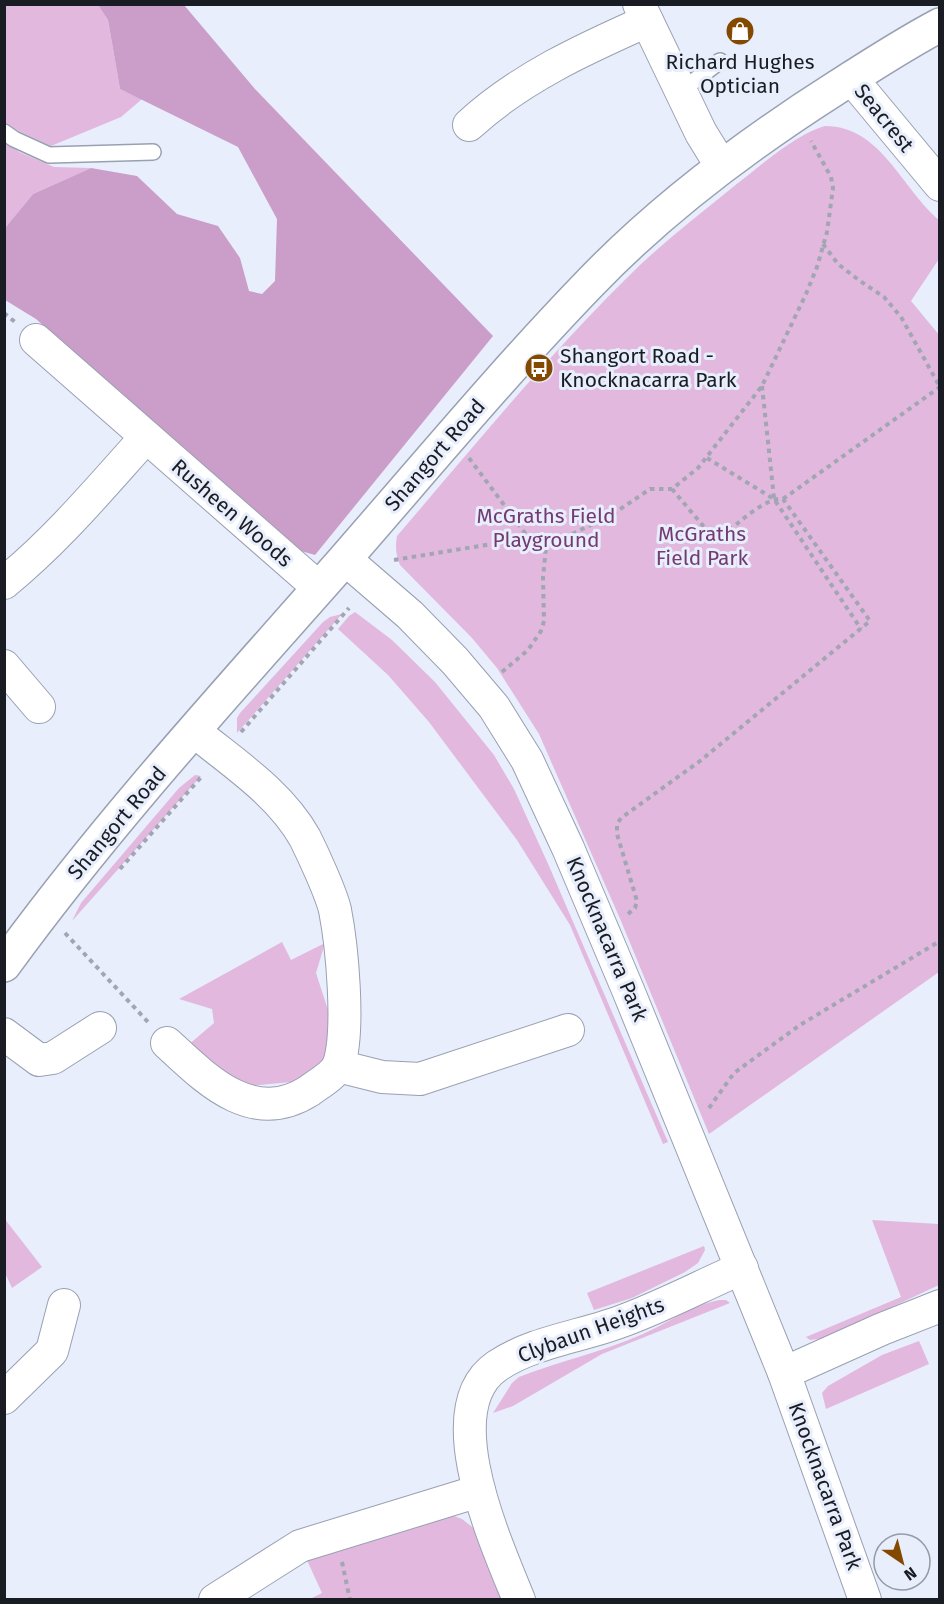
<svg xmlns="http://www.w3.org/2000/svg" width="944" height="1604" font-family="'Fira Sans',sans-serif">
<rect width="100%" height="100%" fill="#e8eefc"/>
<!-- green -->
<g fill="#e2b8df">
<polygon points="5,5 98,5 108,20 120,89 142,99 121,117 51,146 6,125 5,124"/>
<path d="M 825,126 C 881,126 902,189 939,220 L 939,259 L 911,301 L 940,336 L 939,972 L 709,1134 L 621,921 L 539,734 L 497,668 L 472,638 L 400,565 C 396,554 395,548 397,536 C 476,444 553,349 640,265 C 671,236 705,210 738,183 C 761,165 798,133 825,126 Z"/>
<polygon points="4,141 19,152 54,167 91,168 33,194 5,228"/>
<polygon points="355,612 392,640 435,682 494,755 514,789 549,866 668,1142 663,1144 570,925 517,840 429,722 388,675 338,629 349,616"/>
<polygon points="342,614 237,733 237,718 240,713 323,622 330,617"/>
<polygon points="195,775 201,776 72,921 81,903 179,788"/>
<polygon points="282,942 291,960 325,943 316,973 329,1013 332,1038 325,1063 302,1081 238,1087 187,1046 214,1023 212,1009 179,999"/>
<polygon points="4,1218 42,1267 12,1288 5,1273"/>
<polygon points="872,1220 939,1224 939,1285 826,1338 810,1340 806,1337 901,1297"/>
<polygon points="704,1246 705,1250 698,1263 685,1272 632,1298 594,1310 587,1293"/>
<path d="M 720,1300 L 726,1300 L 730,1303 L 602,1354 L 513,1406 L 493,1413 L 512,1383 L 519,1377 C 560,1361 603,1352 643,1334 C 668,1323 692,1305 720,1300 Z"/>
<polygon points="919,1341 929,1364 826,1409 822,1393 828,1386 882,1355"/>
<polygon points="443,1512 462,1519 481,1534 504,1599 310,1599 322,1593 306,1558"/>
</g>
<!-- forest -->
<polygon fill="#cb9dc9" points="98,5 184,5 255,89 493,336 315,555 287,547 36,319 5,300 5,228 33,194 91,168 137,176 177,214 218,226 240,258 249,291 262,294 275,281 277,219 238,147 120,89 108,20"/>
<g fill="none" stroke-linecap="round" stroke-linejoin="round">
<!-- service casing -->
<g stroke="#99a0b1" stroke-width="18">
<g id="service">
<polyline points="681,91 720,61"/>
<polyline points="4,132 14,139 49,155 153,152"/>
</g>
</g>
<!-- minor casing -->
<g stroke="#99a0b1" stroke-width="34">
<g id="minor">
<polyline points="639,4 701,133 722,167"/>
<polyline points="851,78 940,185"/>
<path d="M 469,125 C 520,78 584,49 647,21"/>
<polyline points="36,340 319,588"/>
<polyline points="345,559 410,615 455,661 494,707 527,760 568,848 628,990 784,1373 865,1600"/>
<path d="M 4,583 C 57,540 101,487 146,437"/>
<polyline points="4,666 39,707"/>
<polyline points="4,1034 39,1060 53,1058 100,1028"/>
<path d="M 167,1043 C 206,1079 252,1127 309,1091 C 318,1084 335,1075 339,1064 C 350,1029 342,946 335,910 C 331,893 313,854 305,838 C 280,793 233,763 194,731"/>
<polyline points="338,1066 382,1077 420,1079 568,1030"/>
<polyline points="784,1373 882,1329 940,1306"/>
<polyline points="4,1398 52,1351 64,1305"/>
<polyline points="215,1600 300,1546 479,1491"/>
<path d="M 519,1600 C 497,1545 434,1409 497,1366 C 534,1341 585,1336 625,1320 C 665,1305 703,1285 742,1268"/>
</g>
</g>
<!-- tertiary casing -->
<g stroke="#99a0b1" stroke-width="36">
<path id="tertiary" d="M 4,965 C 105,826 222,698 336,569 C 420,473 501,375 590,283 C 662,208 748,144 836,88 C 870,66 904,44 940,25"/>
</g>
<!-- path -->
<g stroke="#a1a6b2" stroke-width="4" stroke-dasharray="4.5 4.5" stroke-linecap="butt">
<polyline points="823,244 838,264 860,281 884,297 901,317 940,387"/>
<polyline points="4,313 15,322"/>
<polyline points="762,386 774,498"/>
<polyline points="469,458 531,541"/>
<polyline points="707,458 774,499 861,629"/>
<polyline points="783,499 940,387"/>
<polyline points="394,560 504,542 532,541 546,547"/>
<polyline points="502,672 528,650 541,631 544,621 543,578 546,547 613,514 650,489 672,489 698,468 762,386 806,294 817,267 827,232 833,188 831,177 811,141"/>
<polyline points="241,732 349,608"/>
<polyline points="120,869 203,775"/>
<path d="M 628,914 L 635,908 L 637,901 L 617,834 L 617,824 L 621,818 L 700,761 L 870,621 L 783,499 C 765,497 738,524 723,535 L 716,537 L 710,534 L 672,489"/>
<polyline points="65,933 148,1022"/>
<polyline points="709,1108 734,1073 800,1025 940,941"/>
<polyline points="342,1562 350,1600"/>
</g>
<!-- service -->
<use href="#service" stroke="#fff" stroke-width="15"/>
<!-- minor -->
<use href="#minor" stroke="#fff" stroke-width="32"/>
<!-- tertiary -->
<use href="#tertiary" stroke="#fff" stroke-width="33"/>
</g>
<!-- icons -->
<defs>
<g id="shop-disc" transform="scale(1.5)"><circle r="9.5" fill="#844901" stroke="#e8eefc"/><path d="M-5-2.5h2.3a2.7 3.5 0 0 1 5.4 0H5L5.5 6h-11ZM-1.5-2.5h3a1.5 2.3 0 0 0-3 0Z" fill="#fff"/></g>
<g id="bus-disc" transform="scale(1.5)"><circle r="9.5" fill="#844901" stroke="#e8eefc"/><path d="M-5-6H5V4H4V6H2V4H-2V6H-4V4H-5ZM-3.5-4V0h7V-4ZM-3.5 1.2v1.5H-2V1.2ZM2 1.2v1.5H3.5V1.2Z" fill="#fff"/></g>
</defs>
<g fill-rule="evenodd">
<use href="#shop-disc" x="740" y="31"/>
<use href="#bus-disc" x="539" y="368"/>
</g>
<g text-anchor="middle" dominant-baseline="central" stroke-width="6" stroke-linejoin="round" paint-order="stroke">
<!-- poi labels -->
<g font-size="21" fill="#191c22" stroke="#e8eefc">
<text x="740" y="62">Richard Hughes<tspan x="740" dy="24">Optician</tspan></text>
<text x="560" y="356" text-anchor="start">Shangort Road -<tspan x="560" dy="24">Knocknacarra Park</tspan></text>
</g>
<!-- street labels -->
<g font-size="21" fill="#191c22" stroke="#e8eefc">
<text transform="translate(884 118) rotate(51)">Seacrest</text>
<text transform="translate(435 455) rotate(-49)">Shangort Road</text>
<text transform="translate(232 513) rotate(41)">Rusheen Woods</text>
<text transform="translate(117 823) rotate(-50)">Shangort Road</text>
<text transform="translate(607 939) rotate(67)">Knocknacarra Park</text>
<text transform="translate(591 1330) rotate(-20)">Clybaun Heights</text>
<text transform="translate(825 1486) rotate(70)">Knocknacarra Park</text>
</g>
<!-- park labels -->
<g font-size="21" fill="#743b73" stroke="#e8eefc">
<text x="546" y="516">McGraths Field<tspan x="546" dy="24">Playground</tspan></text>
<text x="702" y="534">McGraths<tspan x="702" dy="24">Field Park</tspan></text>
</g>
</g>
<!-- border -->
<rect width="944" height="1604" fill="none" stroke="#191c22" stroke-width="12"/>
<!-- north arrow -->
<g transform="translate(902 1562) rotate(145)"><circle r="28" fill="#e8eefc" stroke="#959aa5" stroke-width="1.5"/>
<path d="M0-4.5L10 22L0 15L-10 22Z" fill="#844901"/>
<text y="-9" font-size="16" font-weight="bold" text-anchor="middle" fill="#191c22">N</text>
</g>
</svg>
